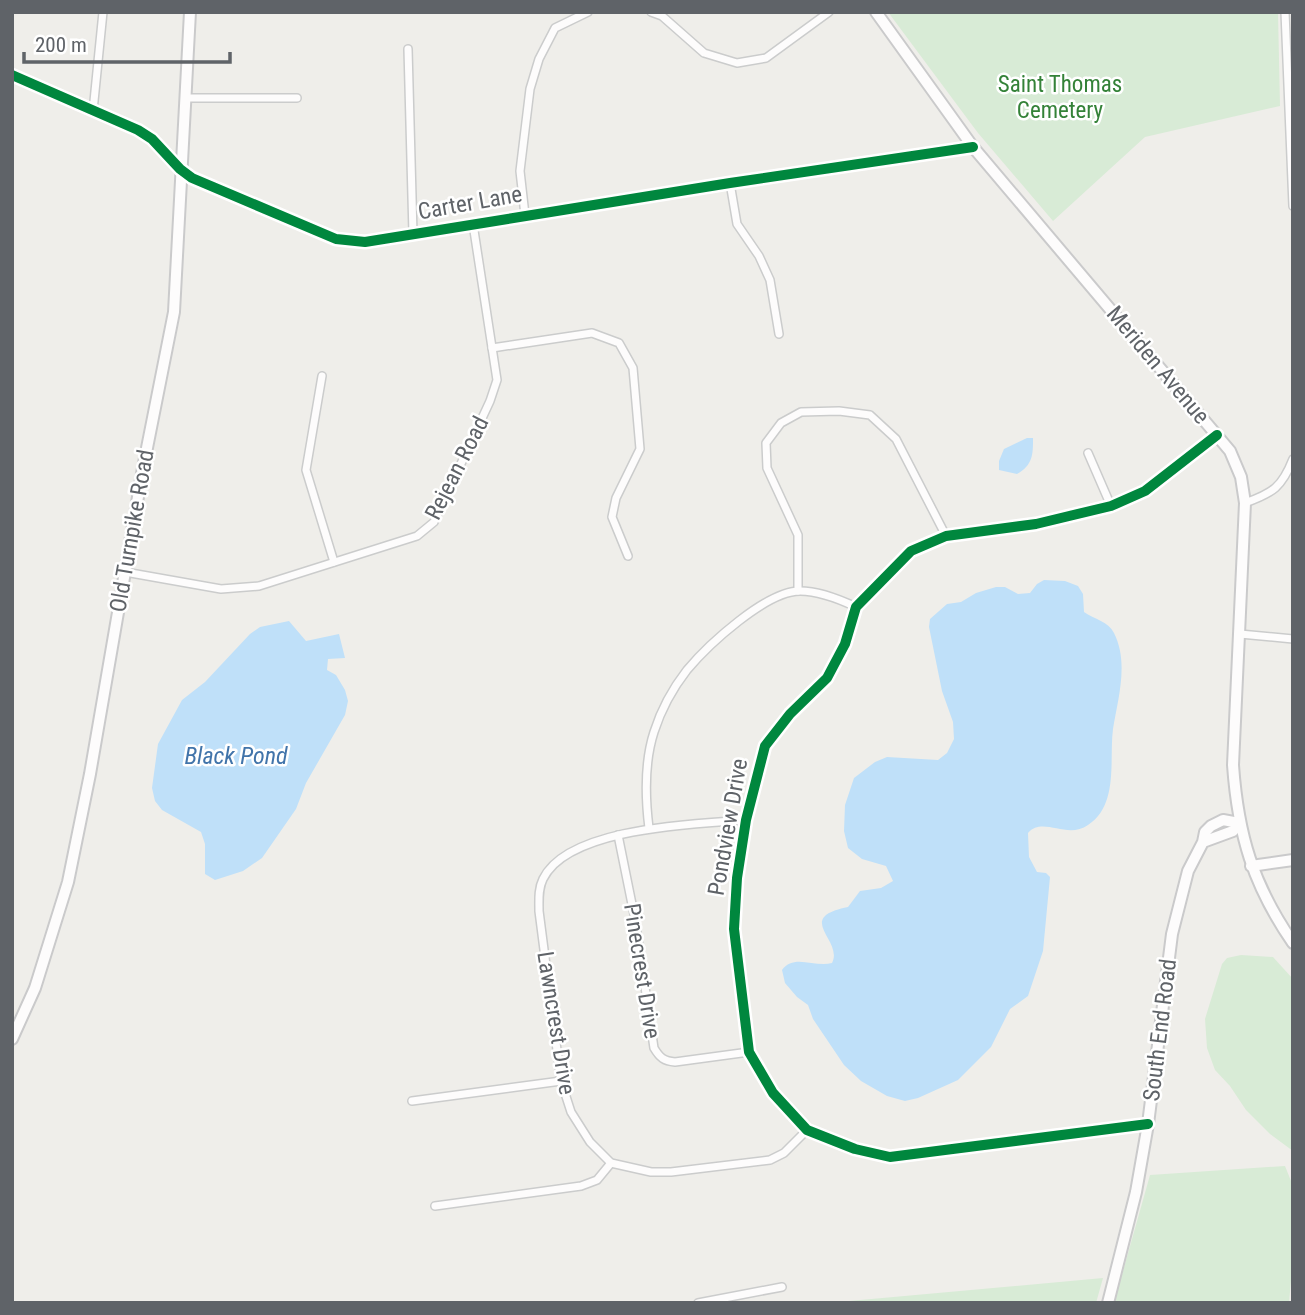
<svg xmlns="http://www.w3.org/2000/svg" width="1305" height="1315" font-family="'Roboto Condensed',sans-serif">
<rect width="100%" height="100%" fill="#efeeea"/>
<!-- green -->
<g fill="#d8ebd6">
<polygon points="888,12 1278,12 1280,106 1145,137 1053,221 978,133"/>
<polygon points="1241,955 1273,957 1293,979 1293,1151 1270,1134 1246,1110 1230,1086 1215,1070 1207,1048 1205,1019 1222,964 1227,958"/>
<polygon points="1285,1166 1293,1186 1293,1258 1289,1303 1114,1303 1150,1175"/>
<polygon points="1103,1278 1096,1303 837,1303 838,1302"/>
</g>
<!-- water -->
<g fill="#bfe0f9">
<path d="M 1027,438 L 1033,438 C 1033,454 1033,465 1017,474 L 999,470 L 999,461 L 1004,449 Z"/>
<path d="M 1044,580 L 1065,581 L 1078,586 L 1083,594 L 1084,612 C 1094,619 1109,622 1114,633 C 1129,663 1118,698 1113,729 C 1109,759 1119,805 1088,825 C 1067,840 1043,816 1028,833 L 1029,857 L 1037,872 L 1046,873 L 1050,877 L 1043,951 L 1028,996 L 1010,1009 L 991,1047 L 958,1080 L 918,1098 L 905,1101 L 887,1096 L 861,1081 L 844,1065 L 813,1019 L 808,1005 L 797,997 L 785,983 L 782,970 C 794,953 815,968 832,963 C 844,940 793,918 848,907 L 860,891 L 881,888 L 893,881 L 886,866 L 862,859 L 848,848 L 844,831 L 845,805 L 854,778 L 875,762 L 887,757 L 938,760 L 947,753 L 954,739 L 953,722 L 942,691 L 929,627 L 930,619 L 947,604 L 961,602 L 976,593 L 996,587 L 1005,587 L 1018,594 L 1030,593 L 1037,584 Z"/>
<polygon points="289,621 306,641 339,634 345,658 328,659 327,670 336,675 345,690 348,701 345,715 306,783 296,809 262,858 243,871 215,880 205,874 205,844 201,832 162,810 155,801 152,788 158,744 182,700 205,682 250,634 260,627"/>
</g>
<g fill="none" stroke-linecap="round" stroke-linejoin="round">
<!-- street casing -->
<g stroke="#cbcccc" stroke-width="10">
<g id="street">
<polyline points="651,12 662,16 704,53 737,63 766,58 829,12"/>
<polyline points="1285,12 1293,206"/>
<polyline points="408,49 413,234"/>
<polyline points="12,75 138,130 152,139 180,169 192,178 336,239 365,242 730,183 973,147"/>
<polyline points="186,98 297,98"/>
<polyline points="93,111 103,12"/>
<polyline points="730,183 737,224 759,256 770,280 779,334"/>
<polyline points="525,215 520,171 530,89 539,59 555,28 588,12"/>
<polyline points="492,348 592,333 619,343 633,368 640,449 616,498 612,517 628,556"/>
<polyline points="322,376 306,470 334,562"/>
<polyline points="1088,453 1111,506"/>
<path d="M 1245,503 C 1273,493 1282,487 1293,459"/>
<polyline points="125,572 221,589 259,586 417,536 434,522 490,401 497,380 473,224"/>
<polyline points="798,591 798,535 767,468 766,443 781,423 801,412 839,411 870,415 896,439 946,536"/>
<polyline points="1240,634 1293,639"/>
<path d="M 746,820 C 696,824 568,827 543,879 C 538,889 539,900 539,911 L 561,1081 L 571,1112 L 590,1142 L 611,1163 L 651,1172 L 671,1172 L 770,1160 L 784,1153 L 807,1130"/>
<path d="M 649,828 C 645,796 644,763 654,732 C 661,710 673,688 687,670 C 708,645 766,591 800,591 C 819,591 839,599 856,607"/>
<path d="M 618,835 L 635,919 L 654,1048 C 660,1058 664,1061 675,1062 L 749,1052"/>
<polyline points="412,1101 561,1081"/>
<polyline points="1148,1124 890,1157 855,1149 807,1130 773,1093 749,1052 734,929 737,878 746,820 765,746 790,714 827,678 845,644 856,607 911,551 946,536 1036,524 1111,506 1145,491 1217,435"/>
<polyline points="435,1206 581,1186 597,1180 611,1163"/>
<polyline points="698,1303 782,1287"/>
</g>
</g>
<!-- secondary casing -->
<g stroke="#cacacb" stroke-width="14">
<g id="secondary">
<path d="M 876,12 L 973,147 L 1230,451 L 1241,477 L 1245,503 L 1233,765 C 1238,835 1253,885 1293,943"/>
<polyline points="1251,866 1293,860"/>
<polyline points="12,1039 35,988 68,882 90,774 143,468 174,312 190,12"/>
<polyline points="1108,1303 1136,1192 1148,1124 1172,934 1188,871 1203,842 1205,832 1211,826 1223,820 1239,823 1233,831 1203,842"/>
</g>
</g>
<!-- street -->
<use href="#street" stroke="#fdfcfc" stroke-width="7"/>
<!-- secondary -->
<use href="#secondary" stroke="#fdfcfc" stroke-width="10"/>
<!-- cycleway casing -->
<g stroke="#fff" stroke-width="15">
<g id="cycleway">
<polyline points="12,75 138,130 152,139 180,169 192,178 336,239 365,242 730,183 973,147"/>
<polyline points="1148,1124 890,1157 855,1149 807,1130 773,1093 749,1052 734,929 737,878 746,820 765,746 790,714 827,678 845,644 856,607 911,551 946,536 1036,524 1111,506 1145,491 1217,435"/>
</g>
</g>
<!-- cycleway -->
<use href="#cycleway" stroke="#00873e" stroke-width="10"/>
</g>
<g text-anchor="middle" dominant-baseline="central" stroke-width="5" stroke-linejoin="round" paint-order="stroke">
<!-- park labels -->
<g font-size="23" fill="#348238" stroke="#fff">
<text x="1060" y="84">Saint Thomas<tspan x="1060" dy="26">Cemetery</tspan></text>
</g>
<!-- street labels -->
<g font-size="23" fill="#5f6368" stroke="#fff">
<text transform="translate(470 203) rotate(-10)">Carter Lane</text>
<text transform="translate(1158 365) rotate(50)">Meriden Avenue</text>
<text transform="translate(457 468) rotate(-63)">Rejean Road</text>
<text transform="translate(132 531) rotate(-80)">Old Turnpike Road</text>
<text transform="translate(728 827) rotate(-80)">Pondview Drive</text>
<text transform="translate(642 971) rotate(81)">Pinecrest Drive</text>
<text transform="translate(556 1023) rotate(81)">Lawncrest Drive</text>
<text transform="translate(1160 1030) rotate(-83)">South End Road</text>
</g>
<!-- water labels -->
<g font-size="24" font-style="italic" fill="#4174aa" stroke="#fff">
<text x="236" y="756">Black Pond</text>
</g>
</g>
<!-- border -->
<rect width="1305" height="1315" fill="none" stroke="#5f6368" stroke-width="28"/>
<!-- scale -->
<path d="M24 52v10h206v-10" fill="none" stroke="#5f6368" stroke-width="3.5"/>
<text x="35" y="52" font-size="21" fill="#5f6368" stroke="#ffffff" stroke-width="5" paint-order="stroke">200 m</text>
</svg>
